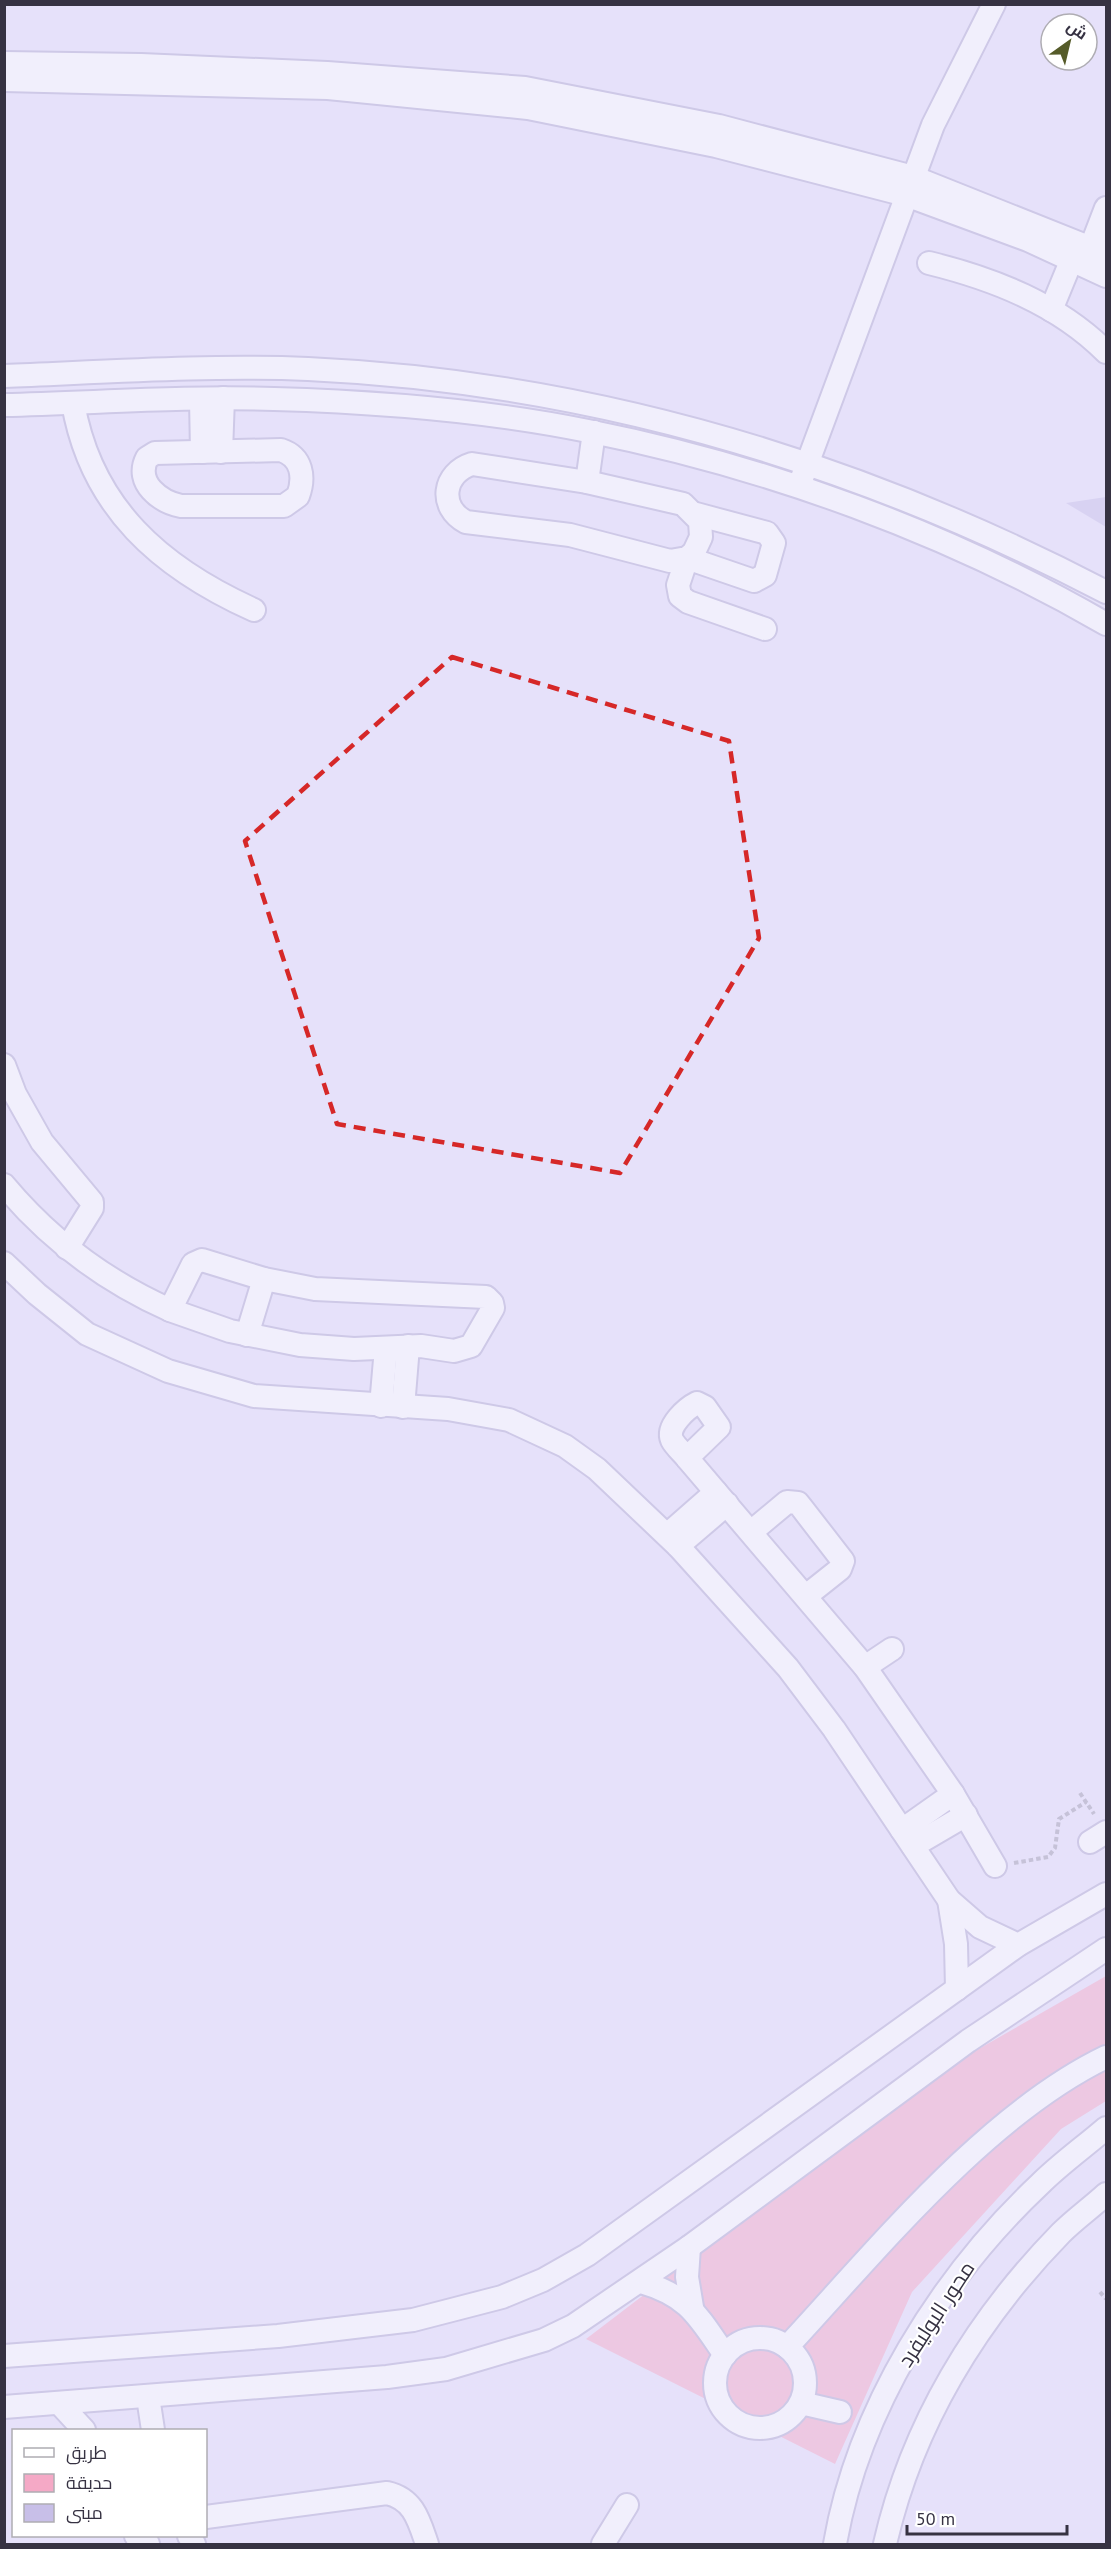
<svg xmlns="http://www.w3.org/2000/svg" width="1111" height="2549" font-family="'PT Sans',Cairo,sans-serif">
<rect width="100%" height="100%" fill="#e6e1fa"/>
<!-- green -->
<polygon fill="#f5a9c6" points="1106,1976 1106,2101 1061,2129 912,2292 835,2464 586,2339 928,2078"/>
<!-- building -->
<polygon fill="#c8bfe8" points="1106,497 1106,527 1066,503"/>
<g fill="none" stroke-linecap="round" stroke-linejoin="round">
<!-- minor casing -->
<g stroke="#b2aad1" stroke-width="26">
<g id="minor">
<polyline points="4,63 141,65 327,73 525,88 719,126 913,177 1106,254"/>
<polyline points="4,80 328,88 528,108 716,146 906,195 1028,240 1106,276"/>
<polyline points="1091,247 1106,208"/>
<path d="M 929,263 C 994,279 1058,304 1106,352"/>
<polyline points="1051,310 1072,259"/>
<path d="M 4,376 C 105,372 207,365 308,369 C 589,382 857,462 1106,592"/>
<polyline points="201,399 202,452"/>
<path d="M 73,403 C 91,508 161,568 254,610"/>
<path d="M 4,405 C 94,403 184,396 274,399 C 378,402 485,410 588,431 C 768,467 947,532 1106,624"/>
<path d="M 281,450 C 302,457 305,477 298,496 L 284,506 L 181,506 C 161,502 134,483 147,458 L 155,453 Z"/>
<polyline points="221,452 223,398"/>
<path d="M 472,464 L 587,482 L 683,504 L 700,521 L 701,537 L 694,552 L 687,558 L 670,561 L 570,535 L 466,522 C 438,507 443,473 472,464 Z"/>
<polyline points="802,478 933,125 994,4"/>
<polyline points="587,482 594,432"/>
<polyline points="696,514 767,533 774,543 765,575 754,581 687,558 678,585 680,596 688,602 765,629"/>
<polyline points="4,1065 15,1094 42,1142 92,1202 92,1208 67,1248"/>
<path d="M 4,1185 C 50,1240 105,1281 170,1310"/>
<polygon points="202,1260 264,1279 315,1289 486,1297 492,1303 493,1308 471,1346 454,1351 421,1346 354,1349 300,1345 230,1331 170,1310 193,1264"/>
<polyline points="4,1263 37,1294 87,1334 168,1371 254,1396 448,1409 509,1420 565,1446 597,1469 678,1546 788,1668 834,1729 949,1900 980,1927 1018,1945"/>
<polyline points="247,1335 264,1279"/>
<path d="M 697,1403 L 705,1407 L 719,1427 L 687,1458 C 683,1453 675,1446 672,1440 C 666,1426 687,1408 697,1403 Z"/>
<polyline points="381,1406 386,1348"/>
<polyline points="403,1407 408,1346"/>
<polyline points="687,1458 865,1667 953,1794 995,1866"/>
<polyline points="751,1532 787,1502 798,1503 802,1508 843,1561 840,1569 806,1596"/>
<polyline points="667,1535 716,1492"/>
<polyline points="678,1546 727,1504"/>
<polyline points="865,1667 892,1649"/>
<polyline points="902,1830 953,1794"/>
<polyline points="1090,1842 1106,1832"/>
<polyline points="913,1846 966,1815"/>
<polyline points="949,1900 956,1944 957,1989"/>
<polyline points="689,2247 687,2277 692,2307"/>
<path d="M 641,2282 C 689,2296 698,2316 725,2355"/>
<circle cx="760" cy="2383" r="45"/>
<path d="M 787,2347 C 877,2250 986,2115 1106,2057"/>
<polyline points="4,2356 278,2336 413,2320 502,2297 543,2280 587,2255 1018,1945 1106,1894"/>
<polyline points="148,2397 153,2430"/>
<polyline points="59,2403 84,2430"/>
<polyline points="801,2403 840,2412"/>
<polyline points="4,2407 387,2377 446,2369 544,2340 573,2326 689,2247 968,2041 1106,1949"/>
<path d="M 206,2517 L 387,2493 C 414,2499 419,2521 427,2544"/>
<polyline points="136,2536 148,2544"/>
<polyline points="189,2536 194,2544"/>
<polyline points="603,2544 627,2505"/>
<path d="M 835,2544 C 858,2410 941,2277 1040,2184 C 1060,2164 1084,2147 1106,2128"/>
<path d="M 885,2544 C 912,2425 976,2320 1061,2233 C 1075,2219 1092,2207 1106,2194"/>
</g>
</g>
<!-- path -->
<g stroke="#9f9bb0" stroke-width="4" stroke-dasharray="4.5 3" stroke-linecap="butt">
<polyline points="1080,1793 1094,1814"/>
<polyline points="1014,1863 1048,1857 1055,1848 1059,1819 1086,1802"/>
<polyline points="1100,2292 1106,2299"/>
</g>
<!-- minor -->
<use href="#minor" stroke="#fff" stroke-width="22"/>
</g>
<!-- marked area -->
<path d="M0 0H1111V2549H0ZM 452,657 L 729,741 L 759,938 L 620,1173 L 337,1124 L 245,841 Z" fill="#e6e1fa" fill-opacity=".55" fill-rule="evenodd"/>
<path fill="none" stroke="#d62828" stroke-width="4.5" stroke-dasharray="12 8" stroke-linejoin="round" d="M 452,657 L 729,741 L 759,938 L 620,1173 L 337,1124 L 245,841 Z"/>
<g text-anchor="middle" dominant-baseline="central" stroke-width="4.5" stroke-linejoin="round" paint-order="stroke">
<!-- street labels -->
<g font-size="21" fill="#363242" stroke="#fff">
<text transform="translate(936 2314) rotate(-57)">محور البوليفرد</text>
</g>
</g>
<!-- border -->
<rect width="1111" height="2549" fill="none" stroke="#363242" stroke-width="12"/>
<!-- legend -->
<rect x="12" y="2429" width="195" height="108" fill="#ffffff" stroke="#afadb3" stroke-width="1.5"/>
<rect x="24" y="2448" width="30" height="9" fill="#ffffff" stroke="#afadb3" stroke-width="1.5"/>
<text x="66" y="2459" font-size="18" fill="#363242">طريق</text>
<rect x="24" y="2474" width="30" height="18" fill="#f5a9c6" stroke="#afadb3" stroke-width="1.5"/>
<text x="66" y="2489" font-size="18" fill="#363242">حديقة</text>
<rect x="24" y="2504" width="30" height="18" fill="#c8bfe8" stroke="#afadb3" stroke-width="1.5"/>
<text x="66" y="2519" font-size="18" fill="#363242">مبنى</text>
<!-- north arrow -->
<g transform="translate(1069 42) rotate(34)"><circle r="28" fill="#ffffff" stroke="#afadb3" stroke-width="1.5"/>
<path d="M0-4.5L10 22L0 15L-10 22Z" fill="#555b29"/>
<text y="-9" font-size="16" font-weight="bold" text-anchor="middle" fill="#363242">ش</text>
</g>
<!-- scale -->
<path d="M907 2525v9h160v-9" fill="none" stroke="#363242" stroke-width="3"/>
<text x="916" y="2525" font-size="18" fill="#363242" stroke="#ffffff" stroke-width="4.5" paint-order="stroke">50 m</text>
</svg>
